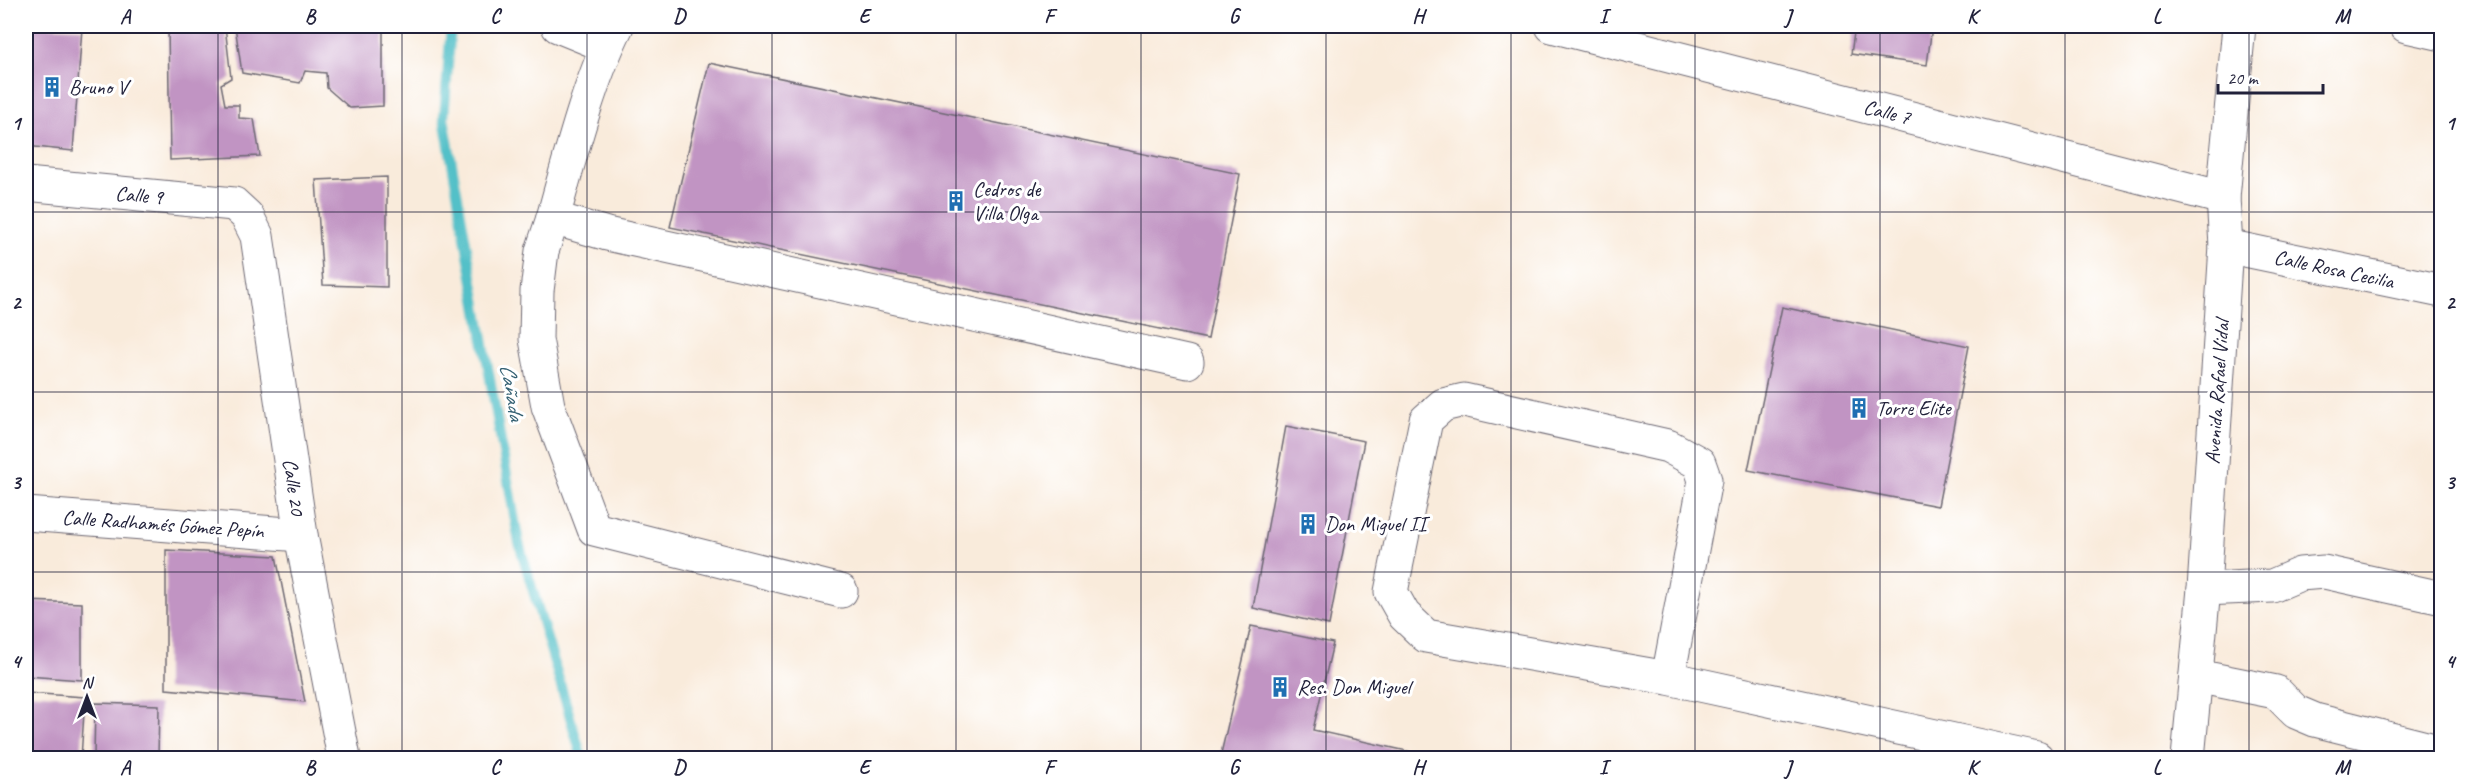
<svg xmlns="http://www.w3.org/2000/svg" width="2467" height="784" font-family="Caveat,sans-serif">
<rect width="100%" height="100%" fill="#fff"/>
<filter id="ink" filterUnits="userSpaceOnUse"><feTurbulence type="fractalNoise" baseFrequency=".0167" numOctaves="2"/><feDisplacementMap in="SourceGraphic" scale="12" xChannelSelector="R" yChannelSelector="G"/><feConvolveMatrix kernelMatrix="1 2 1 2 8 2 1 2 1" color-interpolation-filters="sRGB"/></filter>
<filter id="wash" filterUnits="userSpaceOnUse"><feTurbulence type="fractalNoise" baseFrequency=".008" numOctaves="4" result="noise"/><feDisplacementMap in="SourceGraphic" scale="24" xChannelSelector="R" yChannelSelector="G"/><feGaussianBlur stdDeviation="1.35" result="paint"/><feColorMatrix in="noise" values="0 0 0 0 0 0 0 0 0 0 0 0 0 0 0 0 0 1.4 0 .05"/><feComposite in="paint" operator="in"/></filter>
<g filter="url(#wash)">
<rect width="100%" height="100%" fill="#f9ebdb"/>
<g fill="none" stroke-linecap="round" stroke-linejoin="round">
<!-- stream -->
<polyline stroke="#52c0c8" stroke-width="10" points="451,26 444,118 519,543 582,758"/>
</g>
<g id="blocks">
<!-- building -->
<g fill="#c194c3">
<polygon points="26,26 82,28 73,151 26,146"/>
<polygon points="168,26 225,26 231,78 221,84 225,105 239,105 239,118 254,119 260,156 170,160"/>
<polygon points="235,26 383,26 383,106 350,108 327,88 326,73 305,71 300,83 242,73"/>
<polygon points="1855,26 1932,26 1927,65 1851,54"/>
<polygon points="709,63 1240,174 1208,339 670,227"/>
<polygon points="387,177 387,287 323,285 316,180"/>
<polygon points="1782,307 1969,346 1938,506 1748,470"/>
<polygon points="1286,426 1364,441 1329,625 1253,608"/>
<polygon points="166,550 276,556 305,702 166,689"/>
<polygon points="26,601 82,603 82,680 26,676"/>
<polygon points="1251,626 1333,643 1313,730 1438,758 1220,758"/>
<polygon points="26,693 85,697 81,758 26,758"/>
<polygon points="95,703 159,705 158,758 94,758"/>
</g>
</g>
</g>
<g filter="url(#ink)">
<use href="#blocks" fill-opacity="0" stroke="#6d6873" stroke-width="1.5"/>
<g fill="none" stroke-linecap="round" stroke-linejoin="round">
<!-- minor casing -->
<g stroke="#6d6873" stroke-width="35">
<g id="minor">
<polyline points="558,26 607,46"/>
<path d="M 617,26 C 589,82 570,157 553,218 L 607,234 L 1187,362"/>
<polyline points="1552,26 2223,198"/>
<polyline points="2406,26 2442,34"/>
<polyline points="26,184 234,204 247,216 257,236 301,535 344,758"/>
<polyline points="553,218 542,251 537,291 536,339 548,406 594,529 841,591"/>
<polyline points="2226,246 2442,291"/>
<polyline points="26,514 301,535"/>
<polyline points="2204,589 2272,586 2300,574 2324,572 2442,598"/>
<polyline points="2196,676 2276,692 2296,712 2315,720 2442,752"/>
<polyline points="1668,678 1705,480 1699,463 1668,446 1464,400 1443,405 1426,420 1391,592 1404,615 1426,636 1668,678 2037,758"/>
</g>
</g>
<!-- major casing -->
<g stroke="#6d6873" stroke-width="35">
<polyline id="major" points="2188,758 2204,589 2226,246 2223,198 2239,26"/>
</g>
<!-- minor -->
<use href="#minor" stroke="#fff" stroke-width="33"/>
<!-- major -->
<use href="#major" stroke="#fff" stroke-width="33"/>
</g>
</g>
<!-- grid -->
<path fill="none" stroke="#22223b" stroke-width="1.5" stroke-opacity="0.55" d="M 218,26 L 218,758M 402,26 L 402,758M 587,26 L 587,758M 772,26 L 772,758M 956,26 L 956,758M 1141,26 L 1141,758M 1326,26 L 1326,758M 1511,26 L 1511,758M 1695,26 L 1695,758M 1880,26 L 1880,758M 2065,26 L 2065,758M 2249,26 L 2249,758M 26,212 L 2442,212M 26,392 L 2442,392M 26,572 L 2442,572"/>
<!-- icons -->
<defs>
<g id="building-bare" transform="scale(1.62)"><path d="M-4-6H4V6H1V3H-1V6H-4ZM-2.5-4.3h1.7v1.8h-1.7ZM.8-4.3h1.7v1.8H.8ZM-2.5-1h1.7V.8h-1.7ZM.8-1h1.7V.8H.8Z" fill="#1f6fb2" stroke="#fff" stroke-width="2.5" paint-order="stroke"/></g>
</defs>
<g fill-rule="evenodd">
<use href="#building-bare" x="52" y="87"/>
<use href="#building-bare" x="956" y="201"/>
<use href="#building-bare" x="1859" y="408"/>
<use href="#building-bare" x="1308" y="524"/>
<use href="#building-bare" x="1280" y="687"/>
</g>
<g text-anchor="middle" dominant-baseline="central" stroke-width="6" stroke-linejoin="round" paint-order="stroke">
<!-- poi labels -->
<g font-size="21" fill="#22223b" stroke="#fff" text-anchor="start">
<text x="69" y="87">Bruno V</text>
<text x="973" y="189">Cedros de<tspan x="973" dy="24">Villa Olga</tspan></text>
<text x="1876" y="408">Torre Elite</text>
<text x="1325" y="524">Don Miguel II</text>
<text x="1297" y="687">Res. Don Miguel</text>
</g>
<!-- street labels -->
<g font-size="21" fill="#22223b" stroke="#fff">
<text transform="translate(1887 112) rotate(14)">Calle 7</text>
<text transform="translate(139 195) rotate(5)">Calle 9</text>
<text transform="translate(2334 269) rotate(12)">Calle Rosa Cecilia</text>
<text transform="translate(2217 392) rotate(-86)">Avenida Rafael Vidal</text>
<text transform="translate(294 487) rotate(82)">Calle 20</text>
<text transform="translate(163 524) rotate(4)">Calle Radhamés Gómez Pepín</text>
</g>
<!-- water labels -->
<g font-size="22" font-style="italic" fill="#356173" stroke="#fff">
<text transform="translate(512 392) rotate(80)">Cañada</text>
</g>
</g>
<!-- margin -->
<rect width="2467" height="784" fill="none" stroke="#fff" stroke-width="66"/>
<!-- north arrow -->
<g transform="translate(87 697)" stroke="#ffffff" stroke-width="4.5" paint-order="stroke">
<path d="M0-4.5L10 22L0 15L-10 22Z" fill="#22223b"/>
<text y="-9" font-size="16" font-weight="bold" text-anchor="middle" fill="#22223b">N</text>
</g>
<!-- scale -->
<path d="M2218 84v9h105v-9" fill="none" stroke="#22223b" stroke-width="3"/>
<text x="2227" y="84" font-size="18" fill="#22223b" stroke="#ffffff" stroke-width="4.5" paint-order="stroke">20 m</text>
<rect x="33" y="33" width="2401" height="718" fill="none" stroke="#22223b" stroke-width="2"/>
<g font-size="20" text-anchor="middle" font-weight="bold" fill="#22223b">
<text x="125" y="23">A</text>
<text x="310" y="23">B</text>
<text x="495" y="23">C</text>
<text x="679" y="23">D</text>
<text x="864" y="23">E</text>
<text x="1049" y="23">F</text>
<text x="1234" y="23">G</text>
<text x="1418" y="23">H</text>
<text x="1603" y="23">I</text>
<text x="1788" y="23">J</text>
<text x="1972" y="23">K</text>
<text x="2157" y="23">L</text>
<text x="2342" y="23">M</text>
<text x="16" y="130">1</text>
<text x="2450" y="130">1</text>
<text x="16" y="309">2</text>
<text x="2450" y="309">2</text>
<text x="16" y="489">3</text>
<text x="2450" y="489">3</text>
<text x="16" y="668">4</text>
<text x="2450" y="668">4</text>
<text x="125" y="774">A</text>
<text x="310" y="774">B</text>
<text x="495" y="774">C</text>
<text x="679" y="774">D</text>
<text x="864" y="774">E</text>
<text x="1049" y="774">F</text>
<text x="1234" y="774">G</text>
<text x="1418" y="774">H</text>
<text x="1603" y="774">I</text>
<text x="1788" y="774">J</text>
<text x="1972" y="774">K</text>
<text x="2157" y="774">L</text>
<text x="2342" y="774">M</text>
</g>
</svg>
